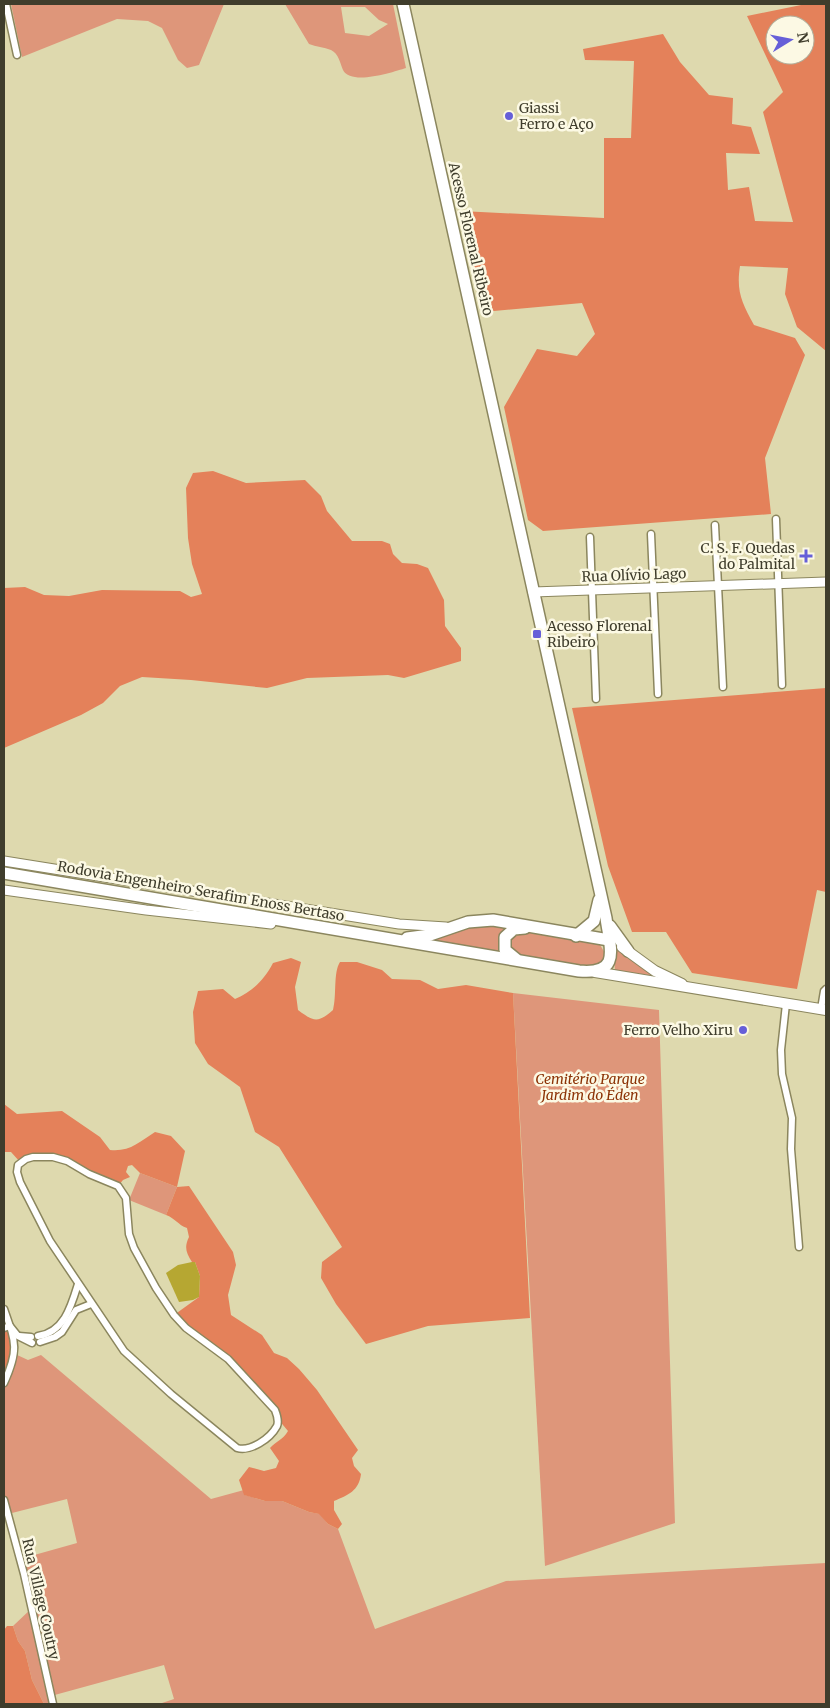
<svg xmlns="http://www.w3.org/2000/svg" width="830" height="1708" font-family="Merriweather,serif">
<rect width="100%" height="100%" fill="#ded9ae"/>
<!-- green -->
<g fill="#de967a" fill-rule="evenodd">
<polygon points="11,4 224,4 199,65 187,68 178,60 162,28 148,21 117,19 22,57"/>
<path d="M 285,4 L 393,4 L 406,68 C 393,72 351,86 343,70 C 340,63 339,54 331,50 C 324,47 316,47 309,44 ZM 341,7 L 365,7 L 379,20 L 388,24 L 369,36 L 345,33 Z"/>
<polygon points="509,924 502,934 499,952 428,941 466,926"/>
<path d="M 525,930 L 599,943 L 606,955 L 603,963 L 592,967 L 516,955 C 510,947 507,942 512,933 Z"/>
<polygon points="613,947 655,976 615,970"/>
<polygon points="513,993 659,1010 675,1523 545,1566"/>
<polygon points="140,1173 177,1187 166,1215 129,1200"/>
<polygon points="15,1354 28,1360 41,1355 211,1499 244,1490 245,1495 265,1501 282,1501 309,1512 320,1514 328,1524 338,1529 375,1629 506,1581 826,1563 826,1704 159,1704 174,1699 164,1665 51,1696 53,1704 44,1704 32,1680 25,1651 18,1641 13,1626 32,1608 20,1559 77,1543 67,1499 8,1514 4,1500 4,1383"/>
</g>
<!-- forest -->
<g fill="#e4815a" fill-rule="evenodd">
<path d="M 806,4 L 826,4 L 826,351 L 797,327 L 785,294 L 788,268 L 740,266 C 736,291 742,303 754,325 L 795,338 L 805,355 L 765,458 L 771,514 L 543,531 L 528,520 L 504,407 L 537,349 L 577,356 L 595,334 L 582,303 L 483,312 L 461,211 L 604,218 L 604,138 L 631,138 L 634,61 L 585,60 L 583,49 L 663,34 L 680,62 L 709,95 L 733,98 L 732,124 L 751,127 L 760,154 L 726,153 L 728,190 L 749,187 L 755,221 L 793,222 L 763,112 L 783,92 L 747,16 ZM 775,25 L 805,25 L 805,55 L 775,55 Z"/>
<polygon points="213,471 246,483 305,480 321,496 327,511 352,541 382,541 390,544 393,554 402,563 417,564 428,568 444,600 445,626 461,648 461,661 404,678 388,675 307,678 267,688 191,680 142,677 120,686 103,703 81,715 4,748 4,588 25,587 44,595 69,596 102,590 180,591 191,597 202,594 192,564 188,538 186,488 193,473"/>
<polygon points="826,688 826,892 817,890 797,989 692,973 666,932 632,932 608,866 572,708"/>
<path d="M 291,958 L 301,962 L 295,987 L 298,1010 C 314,1022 318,1023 333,1010 C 337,995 333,973 340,962 L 357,962 L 382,970 L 392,979 L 420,980 L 438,989 L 466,985 L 513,993 L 530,1318 L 428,1326 L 366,1344 L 336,1304 L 321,1278 L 322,1262 L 342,1247 L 279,1147 L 255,1132 L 240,1087 L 208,1064 L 195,1043 L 193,1012 L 198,991 L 223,989 L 235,999 C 253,991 264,980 273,963 Z"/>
<path d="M 4,1104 L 17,1114 L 62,1111 L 100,1137 L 110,1150 C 130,1152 139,1142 155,1132 L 171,1136 L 185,1151 L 177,1187 L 189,1186 L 233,1252 L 236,1265 L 228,1295 L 231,1315 L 262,1335 L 274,1353 L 287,1358 L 299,1369 L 317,1390 L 358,1450 L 352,1458 L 354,1466 L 361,1474 C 359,1491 348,1495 334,1501 L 334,1510 L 342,1524 L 338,1529 L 328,1524 L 319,1514 L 309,1512 L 282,1501 L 265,1501 L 244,1495 L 239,1480 L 249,1467 L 264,1471 L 276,1468 L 279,1461 L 270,1448 C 276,1441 283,1440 288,1431 L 228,1359 L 174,1315 L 199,1297 L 200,1276 L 195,1262 L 192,1262 C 186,1253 184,1247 189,1237 L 187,1228 C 178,1225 175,1218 166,1215 L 177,1187 L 140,1173 L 132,1165 L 128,1166 L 126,1172 L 130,1177 L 123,1180 L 118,1186 L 53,1157 L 20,1162 L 11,1152 L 4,1152 Z"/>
<polygon points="10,1326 14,1345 4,1383 4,1328"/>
<polygon points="7,1626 13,1626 18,1641 25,1651 32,1680 44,1704 4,1704 4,1630"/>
</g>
<!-- water -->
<polygon fill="#b6a732" points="192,1262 195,1262 200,1276 199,1297 193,1300 179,1302 166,1273 178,1265"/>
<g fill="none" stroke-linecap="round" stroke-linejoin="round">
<!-- street casing -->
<g stroke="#8b865e" stroke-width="9">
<g id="street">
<polyline points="6,4 17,55"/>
<polyline points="776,519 782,685"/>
<polyline points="715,525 723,687"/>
<polyline points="651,534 658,694"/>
<polyline points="590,537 596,699"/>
<polyline points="786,1004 781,1050 782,1074 792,1118 791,1149 799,1247"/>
<polyline points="821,1009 824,991 826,989"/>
<path d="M 33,1157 L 53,1157 L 67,1161 L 89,1174 L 118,1186 L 126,1198 L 129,1234 L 134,1248 L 156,1288 L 174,1315 L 186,1328 L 228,1359 L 275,1410 C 277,1415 279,1421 277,1426 C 270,1439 250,1452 237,1448 L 171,1394 L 124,1351 L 50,1241 L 20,1182 L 17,1172 L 18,1165 L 26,1159 Z"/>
<path d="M 4,1309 C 16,1343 19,1350 4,1383"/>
<polyline points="4,1328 10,1326 18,1336 32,1343"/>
<polyline points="19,1336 31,1337"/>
<path d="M 38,1336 C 64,1332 71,1307 78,1284"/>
<polyline points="40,1342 55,1337 62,1332 76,1310 91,1304"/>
<polyline points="4,1500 24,1574 53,1704"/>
</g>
</g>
<!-- secondary casing -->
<g stroke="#8b865e" stroke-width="11">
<g id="secondary">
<polyline points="533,592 826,582"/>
<polyline points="4,861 399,924 446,927"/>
<polyline points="4,890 146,910 271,924"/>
</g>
</g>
<!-- primary casing -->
<g stroke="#8b865e" stroke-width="12">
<g id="primary">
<polyline points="622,947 655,971 682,984"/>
<polyline points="595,972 826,1010"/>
</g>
</g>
<!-- highway casing -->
<g stroke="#8b865e" stroke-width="14">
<g id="highway">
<path d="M 4,873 L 579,971 C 622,975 610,948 606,918 L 403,4"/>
<polyline points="610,926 628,951"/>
<polyline points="576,936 594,921 599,900"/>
<polyline points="407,938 430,935 468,922 493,920 609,940"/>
<polyline points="516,959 505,950 505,937 514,929 525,928"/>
</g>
</g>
<!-- street -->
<use href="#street" stroke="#fff" stroke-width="6"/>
<!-- secondary -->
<use href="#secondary" stroke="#fff" stroke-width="9"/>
<!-- primary -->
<use href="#primary" stroke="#fff" stroke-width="10"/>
<!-- highway -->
<use href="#highway" stroke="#fff" stroke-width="11"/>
</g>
<!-- markers -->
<g fill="#665fd8" stroke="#fcf9e4" stroke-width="2">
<circle cx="509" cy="116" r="5"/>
<path d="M803.5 548.5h5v5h5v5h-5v5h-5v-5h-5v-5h5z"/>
<rect x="532" y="629" width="10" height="10" rx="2.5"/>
<circle cx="743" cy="1030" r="5"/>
</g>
<g text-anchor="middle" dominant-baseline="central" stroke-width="5" stroke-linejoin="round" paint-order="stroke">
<!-- poi labels -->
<g font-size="14" fill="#3f3d2c" stroke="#fcf9e4" text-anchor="start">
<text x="519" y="108">Giassi<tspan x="519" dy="16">Ferro e Aço</tspan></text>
<text x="795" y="548" text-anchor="end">C. S. F. Quedas<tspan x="795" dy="16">do Palmital</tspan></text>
<text x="547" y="626">Acesso Florenal<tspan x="547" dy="16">Ribeiro</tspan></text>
<text x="733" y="1030" text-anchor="end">Ferro Velho Xiru</text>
</g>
<!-- street labels -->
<g font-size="14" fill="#3f3d2c" stroke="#fcf9e4">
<text transform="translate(471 239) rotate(77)">Acesso Florenal Ribeiro</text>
<text transform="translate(634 575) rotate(-2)">Rua Olívio Lago</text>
<text transform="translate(201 891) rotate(10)">Rodovia Engenheiro Serafim Enoss Bertaso</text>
<text transform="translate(41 1599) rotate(77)">Rua Village Coutry</text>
</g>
<!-- park labels -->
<g font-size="14" font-style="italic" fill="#8c3306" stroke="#fcf9e4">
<text x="590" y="1079">Cemitério Parque<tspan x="590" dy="16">Jardim do Éden</tspan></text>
</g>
</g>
<!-- border -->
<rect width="830" height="1708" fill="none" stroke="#3f3d2c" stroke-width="10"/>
<!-- north arrow -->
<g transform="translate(790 40) rotate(80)"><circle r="24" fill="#fcf9e4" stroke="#b0ae9a"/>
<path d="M0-4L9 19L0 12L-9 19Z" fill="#665fd8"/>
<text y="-8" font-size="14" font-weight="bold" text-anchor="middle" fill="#3f3d2c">N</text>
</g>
</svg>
